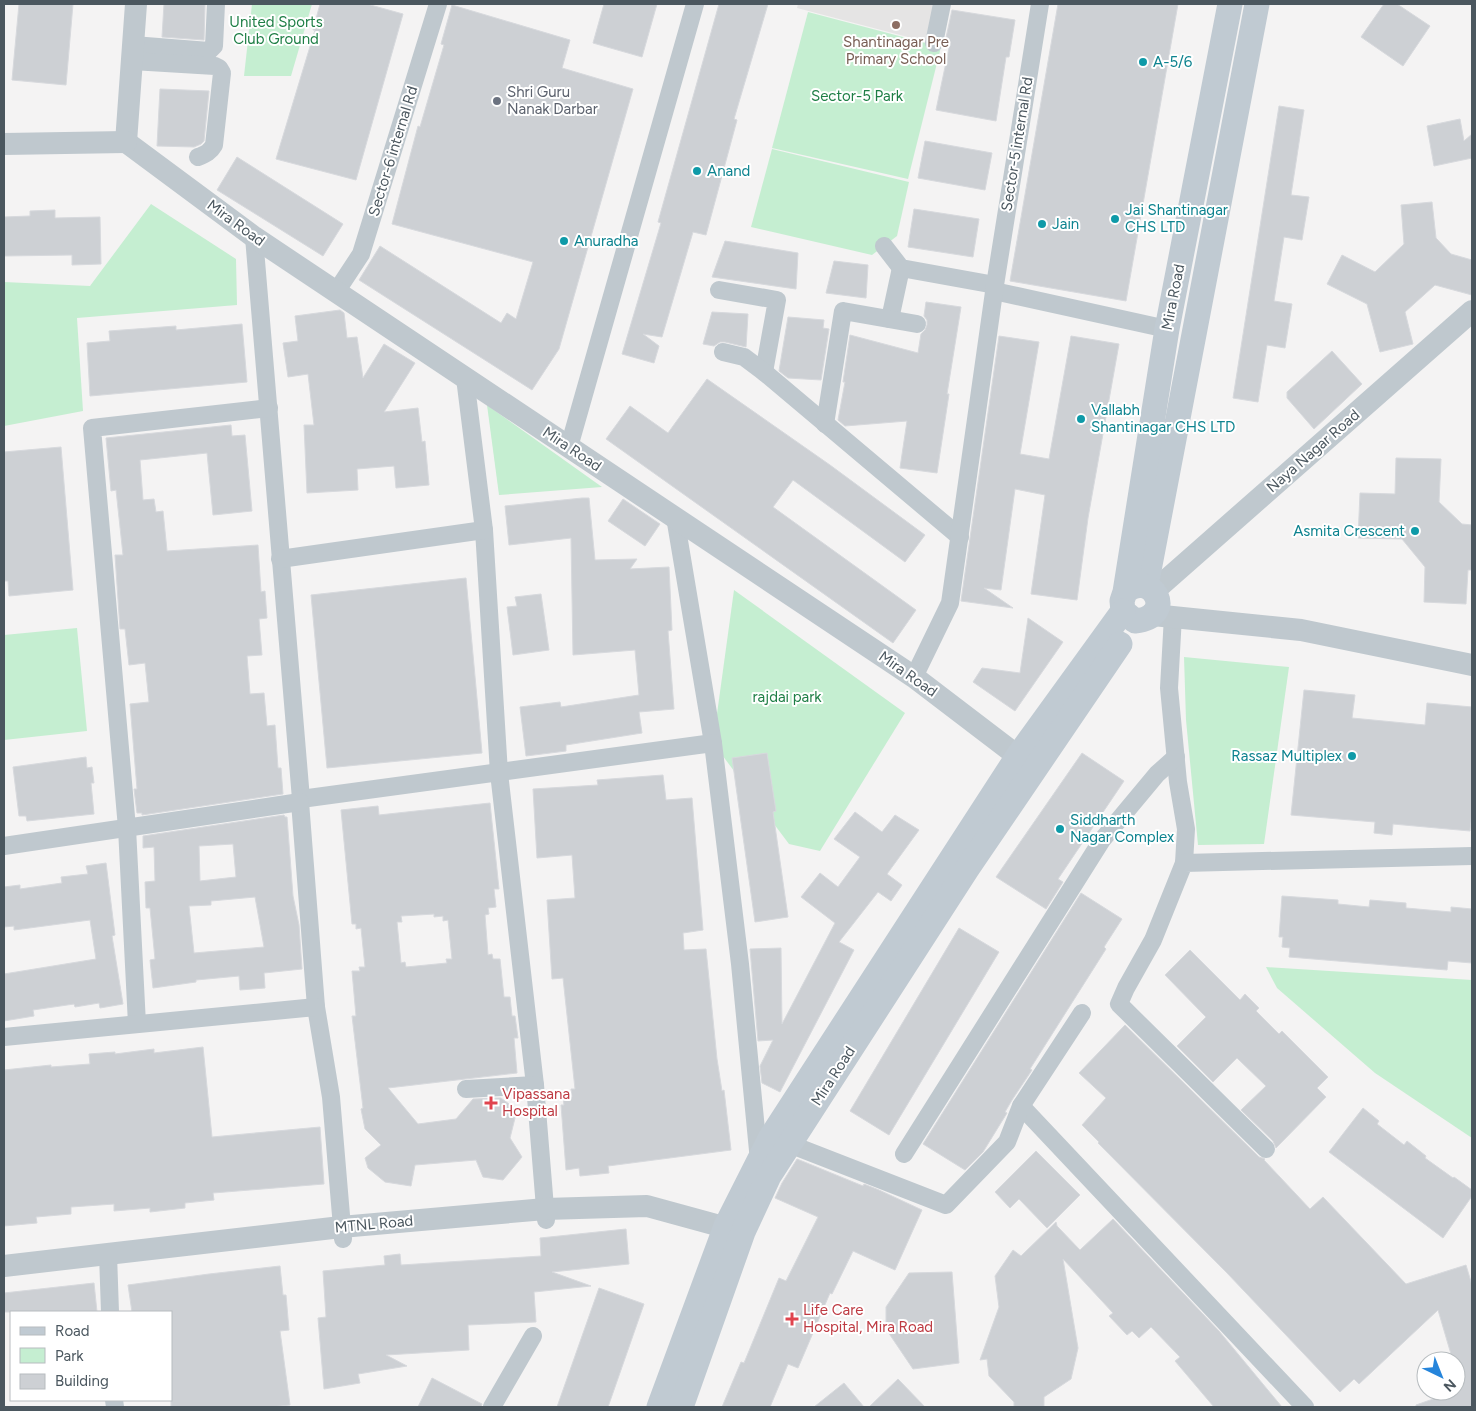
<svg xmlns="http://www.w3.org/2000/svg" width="1476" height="1411" font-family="Figtree,sans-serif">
<rect width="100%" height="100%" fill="#f4f3f3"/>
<!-- education -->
<polygon fill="#e5e4e4" points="798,4 935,4 927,42 797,8"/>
<!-- green -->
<g fill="#c5eed1">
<polygon points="252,4 312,4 291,76 244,76"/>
<polygon points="808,12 941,47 908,179 772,148"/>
<polygon points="772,149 909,182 897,236 872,255 751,227"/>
<polygon points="151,204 236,259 237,305 77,318 83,411 4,426 4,282 90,286"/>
<polygon points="487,405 602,487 499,495"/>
<polygon points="734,590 905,713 820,851 789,844 713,743"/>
<polygon points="77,628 87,731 4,740 4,635"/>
<polygon points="1184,657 1289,667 1264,844 1198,845 1186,720"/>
<polygon points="1266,967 1472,980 1472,1138 1375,1073 1277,988"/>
</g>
<!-- building -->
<g fill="#cdd0d4" stroke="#d7d9dd" fill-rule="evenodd">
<polygon points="19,4 73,4 66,85 12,80"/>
<polygon points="164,4 205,4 204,40 162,37"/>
<polygon points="320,4 367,4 403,14 356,180 276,159 315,30 313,30"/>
<polygon points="604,4 657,4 642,57 593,43"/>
<polygon points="719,4 768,4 734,119 737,120 706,235 693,232 662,337 643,334 659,346 654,363 622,354 661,223 658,222"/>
<polygon points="1058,4 1178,4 1126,301 1010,281"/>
<polygon points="1384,4 1397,4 1430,26 1403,66 1361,37"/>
<polygon points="452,5 570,40 562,68 633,89 559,349 532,390 359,280 380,246 501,323 507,313 516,319 533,262 392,224 418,126 420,127 444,45 441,44"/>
<polygon points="952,10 1015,20 1009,57 1006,57 996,121 936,110 949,48 944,47"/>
<polygon points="160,89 209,91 204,141 201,144 194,147 157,146"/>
<polygon points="1279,106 1304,110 1291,195 1309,197 1302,240 1284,237 1274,301 1292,304 1285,348 1267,345 1258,402 1233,398"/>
<polygon points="1460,119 1464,141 1472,134 1472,158 1434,166 1427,126"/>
<polygon points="925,141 992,153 985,190 918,178"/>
<polygon points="237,157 343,224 323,256 217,190"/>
<polygon points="1432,202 1436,238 1451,254 1472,260 1472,295 1435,285 1405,312 1413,344 1380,352 1367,304 1327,284 1342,255 1375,272 1404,244 1401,205"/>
<polygon points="914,209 979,219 973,257 908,247"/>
<polygon points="55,210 55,218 100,217 101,264 72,265 72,255 4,256 4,217 30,216 30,211"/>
<polygon points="725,241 798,253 796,289 712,277"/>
<polygon points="834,261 868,265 866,298 826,293"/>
<polygon points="926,302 961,307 947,394 949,394 937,473 900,468 907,421 845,426 838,420 845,382 843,382 850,335 918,353 921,334 925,330 927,325 927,320 924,316"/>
<polygon points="340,310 344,313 347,338 357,337 363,378 384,344 415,363 384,412 418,408 422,442 425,441 429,485 396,488 394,466 357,469 358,490 307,493 304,425 314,425 308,374 288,377 283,343 298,341 295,316"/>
<polygon points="712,312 748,314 746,347 725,342 720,342 714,346 703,344"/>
<polygon points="788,317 824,320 823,328 829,329 821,380 788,378 779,371"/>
<polygon points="242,324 247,382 90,396 87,343 110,341 109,331 176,326 176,330"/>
<polygon points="999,336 1039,342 1020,454 1049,459 1071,336 1119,344 1088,518 1077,600 1031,594 1045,495 1015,489 1001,590 984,588 1013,608 961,601"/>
<polygon points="1332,351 1362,384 1314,429 1287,398 1287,392"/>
<polygon points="707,379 830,465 925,535 905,562 793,480 773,507 916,610 893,643 606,439 630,406 668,433"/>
<polygon points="231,425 232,436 245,435 252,511 213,515 207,453 140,460 143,500 154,499 156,512 163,511 167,551 258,545 261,592 265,591 267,618 259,619 262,655 247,656 250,694 264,693 267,726 275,725 278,768 281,768 283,794 142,815 142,813 137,813 134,789 137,789 130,704 149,702 145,663 129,665 125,629 120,629 115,555 123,555 116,490 111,491 106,438"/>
<polygon points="61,447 73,590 9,596 8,581 4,581 4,452"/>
<polygon points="1396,458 1441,459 1439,502 1462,524 1472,525 1472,570 1468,570 1466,604 1424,602 1425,567 1402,539 1358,538 1360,493 1395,494"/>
<polygon points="582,498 589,498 595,560 637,559 630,569 669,567 672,630 668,631 674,709 639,712 642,733 566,745 566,751 526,756 520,707 560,702 561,707 639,695 635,650 573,655 571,538 509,545 505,506"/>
<polygon points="623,499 660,524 645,546 608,521"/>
<polygon points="466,578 482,753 327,768 311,595"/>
<polygon points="541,594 549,650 513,655 507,607 517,606 515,597"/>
<polygon points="1028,618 1063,642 1015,711 973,682 982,668 1020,673"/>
<polygon points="1304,690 1355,695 1352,718 1425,725 1427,703 1472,707 1472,812 1470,831 1393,824 1392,835 1374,833 1375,822 1291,815"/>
<polygon points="767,753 776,811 773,812 788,917 755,922 732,758"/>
<polygon points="1082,753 1124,781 1058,879 1063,882 1046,909 996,877"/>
<polygon points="86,757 87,768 92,767 94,783 91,783 94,814 27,821 26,816 19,816 13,767"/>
<polygon points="663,775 666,800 692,798 703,930 683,933 684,950 706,949 717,1059 722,1091 724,1090 731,1150 608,1166 609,1173 580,1176 579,1168 566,1170 561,1105 564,1105 563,1098 572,1097 571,1089 575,1089 563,978 552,979 547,900 575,898 572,855 537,858 533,789 598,785 597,780"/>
<path d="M 490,803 L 499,889 L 494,889 L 496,907 L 488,908 L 489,914 L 485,915 L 488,955 L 492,954 L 493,959 L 500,959 L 504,997 L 510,997 L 512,1016 L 515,1016 L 518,1038 L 514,1038 L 517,1073 L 388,1088 L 418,1124 L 456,1119 L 473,1099 L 501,1098 L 517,1110 L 510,1138 L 522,1157 L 503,1180 L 483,1177 L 476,1160 L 415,1165 L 411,1186 L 385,1182 L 368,1168 L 365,1158 L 381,1145 L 365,1129 L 361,1109 L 363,1108 L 352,1016 L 356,1016 L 352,971 L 360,971 L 359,967 L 365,967 L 361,928 L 356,929 L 356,924 L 352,924 L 341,810 L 378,806 L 379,815 ZM 434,914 L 434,917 L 443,916 L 443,921 L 448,920 L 452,959 L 446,959 L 447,963 L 406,967 L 405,962 L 401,963 L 397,922 L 402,922 L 401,916 Z"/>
<polygon points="855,812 882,832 895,815 919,830 887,874 902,885 891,901 878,892 839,942 854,950 780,1092 762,1083 760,1066 773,1040 758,1041 750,949 781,948 782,1024 835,923 801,897 820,873 838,887 860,857 834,839"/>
<path d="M 284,815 L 285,817 L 287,817 L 293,896 L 299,925 L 302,969 L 264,973 L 265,988 L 240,990 L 239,976 L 196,980 L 196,982 L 153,988 L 150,960 L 155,959 L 150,908 L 146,908 L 145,882 L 155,881 L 154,847 L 143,848 L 143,836 ZM 233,844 L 236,877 L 200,881 L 199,846 ZM 255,897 L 264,947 L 194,953 L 189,906 L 211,905 L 211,901 Z"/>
<polygon points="106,863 115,935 112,936 123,1004 100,1008 99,1003 75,1007 74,1004 33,1010 34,1016 4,1021 4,974 96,959 90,920 14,930 14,926 4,927 4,887 20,885 20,889 62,883 61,877 88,874 86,866"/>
<polygon points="1081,893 1122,919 1104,947 1106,949 1030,1069 1032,1070 1012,1100 1005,1112 1007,1113 983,1152 965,1170 923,1144"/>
<polygon points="1282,896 1338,900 1338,904 1369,907 1370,900 1406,903 1406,908 1451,912 1451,907 1472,909 1472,963 1448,961 1447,970 1289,957 1290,948 1282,947 1283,937 1279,937"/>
<polygon points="959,928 999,952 889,1135 850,1111"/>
<polygon points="1190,950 1240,1000 1245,994 1259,1008 1256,1011 1279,1034 1282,1031 1328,1077 1317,1088 1326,1097 1276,1148 1273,1141 1241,1110 1266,1086 1237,1058 1213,1082 1177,1046 1206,1017 1165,975"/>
<polygon points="1125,1025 1259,1157 1265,1159 1264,1160 1310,1209 1323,1197 1406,1284 1466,1265 1472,1285 1472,1407 1416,1407 1416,1405 1456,1391 1456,1361 1453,1361 1438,1310 1359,1384 1354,1379 1340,1392 1227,1273 1098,1143 1099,1142 1082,1125 1106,1098 1079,1073"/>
<polygon points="203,1047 212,1137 320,1127 324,1184 213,1193 214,1200 185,1203 185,1208 150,1212 150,1208 114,1211 114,1204 71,1207 71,1214 36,1217 37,1223 4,1226 4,1070 51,1065 51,1067 90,1064 89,1054 115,1052 115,1054 154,1049 154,1053"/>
<polygon points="1363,1108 1379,1121 1377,1124 1404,1145 1407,1141 1426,1156 1425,1158 1453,1178 1454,1177 1472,1190 1472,1196 1443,1238 1329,1152"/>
<polygon points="1036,1151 1080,1195 1047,1228 1019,1199 1010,1208 995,1192"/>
<polygon points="797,1159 863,1186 864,1184 879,1190 922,1210 895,1270 853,1251 832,1294 830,1293 798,1368 788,1364 770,1407 722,1407 741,1362 744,1363 779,1278 786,1281 818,1217 775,1198 782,1183"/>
<polygon points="1113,1219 1219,1331 1282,1407 1214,1407 1175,1361 1180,1357 1151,1327 1139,1338 1132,1331 1127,1335 1109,1316 1113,1313 1063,1259 1078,1348 1071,1379 1044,1397 1044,1407 1014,1407 1014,1402 989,1376 987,1359 980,1360 999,1307 995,1276 1013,1250 1021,1256 1056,1222 1057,1226 1080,1250"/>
<polygon points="626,1229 629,1264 552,1272 591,1286 534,1292 536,1322 468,1325 469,1350 386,1355 407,1366 358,1374 360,1383 324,1389 318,1318 326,1317 323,1271 385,1265 384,1256 400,1254 401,1265 541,1256 540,1238"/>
<polygon points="280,1266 283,1295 286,1295 289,1330 280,1331 290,1405 271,1407 171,1407 171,1312 132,1312 128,1285 209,1274"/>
<polygon points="952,1272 959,1363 913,1369 886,1329 886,1307 909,1273"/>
<polygon points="94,1283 97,1312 4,1312 4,1293"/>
<polygon points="599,1288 644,1304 608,1407 557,1407"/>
<polygon points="432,1378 482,1404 481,1407 418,1407"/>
<polygon points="898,1379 925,1407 869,1407"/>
<polygon points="844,1383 864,1407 814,1407"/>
</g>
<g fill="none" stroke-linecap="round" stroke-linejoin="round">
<!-- minor -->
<g stroke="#bfc8ce" stroke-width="18">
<polyline points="934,43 942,4"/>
<polyline points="133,45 209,51 214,46 216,4"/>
<path d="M 132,61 L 215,66 L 219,68 L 222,73 L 214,145 C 210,152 206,154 198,157"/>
<polyline points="254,237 301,799 300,802 316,1007 331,1097 343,1239"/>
<polyline points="884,246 901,268 995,285"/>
<polyline points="719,290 777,300 764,372"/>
<polyline points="994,291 1167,329"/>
<polyline points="336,292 361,254 438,4"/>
<polyline points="890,319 901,268"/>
<polyline points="723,352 744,357 764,372 960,537"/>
<polyline points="825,424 843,311 917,324"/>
<polyline points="569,447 695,4"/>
<polyline points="675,517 713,743"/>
<polyline points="484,530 499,773 535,1085 546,1220"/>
<polyline points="280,559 484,530 465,378"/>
<polyline points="1173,616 1169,688 1178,782 1186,829 1184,863"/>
<polyline points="914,677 950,603 995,285 1040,4"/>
<polyline points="301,799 713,743 740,964 759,1161"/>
<polyline points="4,846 300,802"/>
<polyline points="137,1024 127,828 92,428 269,408"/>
<polyline points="4,1037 316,1007"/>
<polyline points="466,1089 535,1085"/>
<polyline points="1021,1106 1305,1407"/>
<polyline points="779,1140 946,1205 1007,1142 1021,1106 1082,1013"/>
<polyline points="1266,1149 1119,1004 1126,988 1153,940 1184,863 1472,856"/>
<polyline points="904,1154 1102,840 1157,774 1176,757"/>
<polyline points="108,1254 110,1312"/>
<polyline points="114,1400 115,1407"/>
<polyline points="492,1407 533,1336"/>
</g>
<!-- tertiary -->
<g stroke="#bfc8ce" stroke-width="22">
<polyline points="126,142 254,237 914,677 1032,767"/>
<polyline points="126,142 136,4"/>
<polyline points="4,144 126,142"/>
<polyline points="1154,591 1472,311"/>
<polyline points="1153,615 1301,630 1472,665"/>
<polyline points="4,1266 341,1227 545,1209 647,1206 742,1232"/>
</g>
<!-- secondary -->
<g stroke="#c0cad2" stroke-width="25">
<polyline points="1146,586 1257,4"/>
<path d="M 1125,592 C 1152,568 1178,617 1135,621 L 1123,611 L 1122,601 L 1125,592 L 1167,329 L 1230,4"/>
<polyline points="659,1407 726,1226 771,1137 1018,756 1123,611"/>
<polyline points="681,1407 743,1232 769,1176 967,869 1120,644"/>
</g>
</g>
<!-- markers -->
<circle fill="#8d6e63" stroke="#fff" stroke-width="2" cx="896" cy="25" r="5"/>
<g fill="#0f9aa8" stroke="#fff" stroke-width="2">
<circle cx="1143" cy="62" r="5"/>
<circle cx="697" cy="171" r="5"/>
<circle cx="1115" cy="219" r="5"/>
<circle cx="1042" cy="224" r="5"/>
<circle cx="564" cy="241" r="5"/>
<circle cx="1081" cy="419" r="5"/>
<circle cx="1415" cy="531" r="5"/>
<circle cx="1352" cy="756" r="5"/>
<circle cx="1060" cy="829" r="5"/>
</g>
<circle fill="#6b7280" stroke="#fff" stroke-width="2" cx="497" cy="101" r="5"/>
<g fill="#e0444e" stroke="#fff" stroke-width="2">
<path d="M488.5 1095.5h5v5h5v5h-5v5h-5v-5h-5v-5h5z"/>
<path d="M789.5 1311.5h5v5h5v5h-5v5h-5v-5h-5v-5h5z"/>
</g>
<g text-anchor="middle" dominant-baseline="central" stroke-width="4" stroke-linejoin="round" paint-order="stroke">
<!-- park labels -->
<g font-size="15" fill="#1e7e45" stroke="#fff">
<text x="276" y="22">United Sports<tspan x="276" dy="17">Club Ground</tspan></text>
<text x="857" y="96">Sector-5 Park</text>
<text x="787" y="697">rajdai park</text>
</g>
<!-- education labels -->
<g font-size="15" fill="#785e54" stroke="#fff">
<text x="896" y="42">Shantinagar Pre<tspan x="896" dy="17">Primary School</tspan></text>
</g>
<!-- culture labels -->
<g font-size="15" fill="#0d838f" stroke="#fff" text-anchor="start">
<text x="1153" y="62">A-5/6</text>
<text x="707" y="171">Anand</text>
<text x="1125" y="210">Jai Shantinagar<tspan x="1125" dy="17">CHS LTD</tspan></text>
<text x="1052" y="224">Jain</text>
<text x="574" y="241">Anuradha</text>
<text x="1091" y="410">Vallabh<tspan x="1091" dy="17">Shantinagar CHS LTD</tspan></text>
<text x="1405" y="531" text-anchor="end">Asmita Crescent</text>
<text x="1342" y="756" text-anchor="end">Rassaz Multiplex</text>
<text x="1070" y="820">Siddharth<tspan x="1070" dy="17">Nagar Complex</tspan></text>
</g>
<!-- worship labels -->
<g font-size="15" fill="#5b616d" stroke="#fff" text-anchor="start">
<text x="507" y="92">Shri Guru<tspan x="507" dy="17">Nanak Darbar</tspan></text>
</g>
<!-- street labels -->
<g font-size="15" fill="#4b575f" stroke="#fff">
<text transform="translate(1017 144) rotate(-81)">Sector-5 internal Rd</text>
<text transform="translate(393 151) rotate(-73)">Sector-6 internal Rd</text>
<text transform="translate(236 223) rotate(36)">Mira Road</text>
<text transform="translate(1173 297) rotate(-79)">Mira Road</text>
<text transform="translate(572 449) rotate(34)">Mira Road</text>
<text transform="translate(1313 451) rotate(-41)">Naya Nagar Road</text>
<text transform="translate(908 674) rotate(35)">Mira Road</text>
<text transform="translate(833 1076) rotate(-57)">Mira Road</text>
<text transform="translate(374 1224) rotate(-5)">MTNL Road</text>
</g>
<!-- health labels -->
<g font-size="15" fill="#be3a42" stroke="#fff" text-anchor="start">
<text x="502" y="1094">Vipassana<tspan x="502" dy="17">Hospital</tspan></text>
<text x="803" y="1310">Life Care<tspan x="803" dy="17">Hospital, Mira Road</tspan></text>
</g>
</g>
<!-- border -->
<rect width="1476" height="1411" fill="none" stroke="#4b575f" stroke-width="10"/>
<!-- legend -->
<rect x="10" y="1311" width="162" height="90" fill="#ffffff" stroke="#b7bcbf"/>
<rect x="20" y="1327" width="25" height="8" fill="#c0cad2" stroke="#b7bcbf"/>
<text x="55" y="1336" font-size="15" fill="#4b575f">Road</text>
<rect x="20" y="1348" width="25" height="15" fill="#c5eed1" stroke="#b7bcbf"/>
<text x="55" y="1361" font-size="15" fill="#4b575f">Park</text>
<rect x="20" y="1374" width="25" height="15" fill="#cdd0d4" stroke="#b7bcbf"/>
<text x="55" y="1386" font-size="15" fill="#4b575f">Building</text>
<!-- north arrow -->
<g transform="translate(1441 1376) rotate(137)"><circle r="24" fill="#ffffff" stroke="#b7bcbf"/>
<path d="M0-4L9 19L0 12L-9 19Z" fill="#2685db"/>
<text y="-8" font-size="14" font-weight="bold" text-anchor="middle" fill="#4b575f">N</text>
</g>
</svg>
